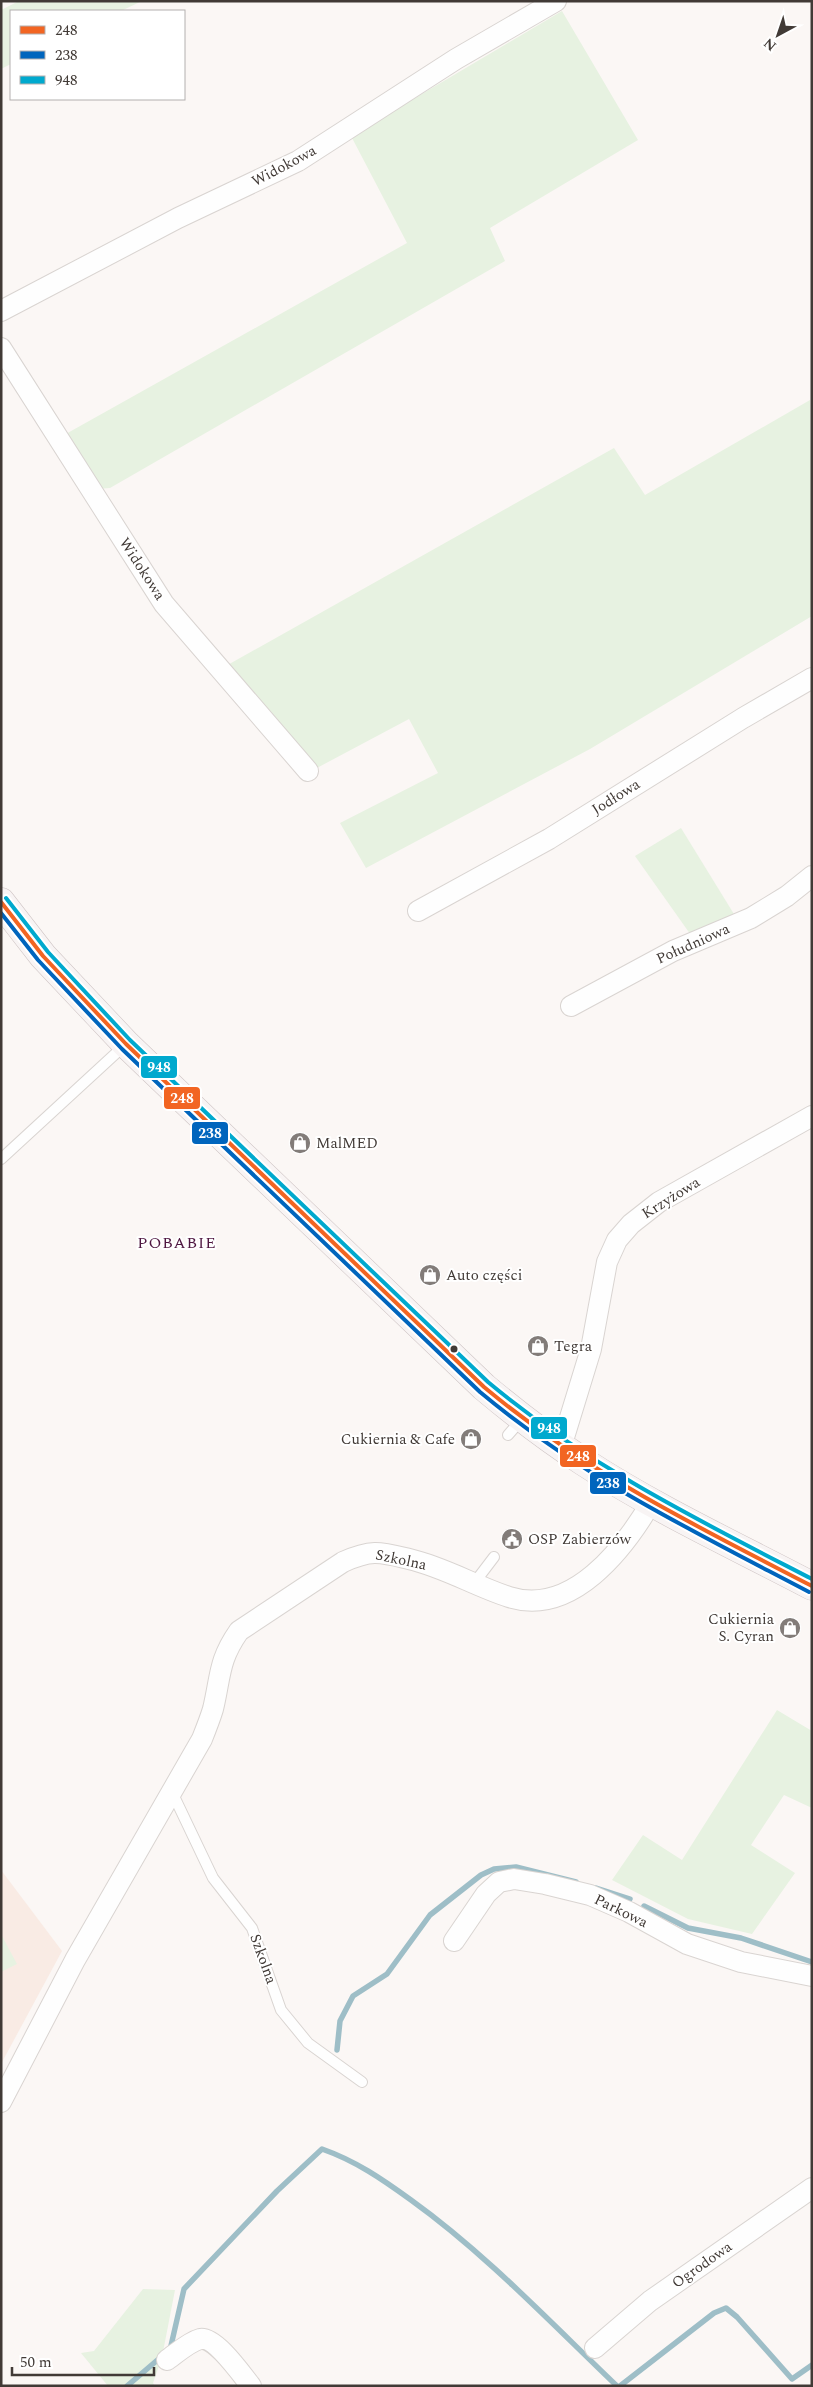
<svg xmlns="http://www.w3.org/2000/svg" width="813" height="2387" font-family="Spectral,serif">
<rect width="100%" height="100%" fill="#fbf7f5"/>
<!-- built -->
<polygon fill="#f9ebe4" points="1,1870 62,1951 1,2064"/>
<!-- green -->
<g fill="#e7f2e1">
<polygon points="19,1 142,1 121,11 11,11 11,64 1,69 1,10"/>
<polygon points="562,11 638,140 490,228 505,261 110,488 97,489 64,435 407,243 351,136"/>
<polygon points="810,400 812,616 590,749 366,868 340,823 438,773 409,719 315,769 224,667 614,448 645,495"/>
<polygon points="681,828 737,919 693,938 635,856"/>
<polygon points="777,1710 812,1731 812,1808 784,1795 751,1845 795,1873 752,1934 688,1919 612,1880 643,1835 682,1860"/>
<polygon points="1,1934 17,1964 1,1972"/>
<polygon points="143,2289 175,2290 162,2357 153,2383 155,2386 108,2386 81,2353 94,2351"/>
</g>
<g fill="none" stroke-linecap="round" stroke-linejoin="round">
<!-- stream -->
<g stroke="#9ebec7" stroke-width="5.5">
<polyline points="596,1888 630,1899"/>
<polyline points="644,1906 688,1928 741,1938 812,1962"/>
<polyline points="337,2050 340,2021 353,1996 387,1974 430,1915 481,1875 494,1869 516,1867 576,1882"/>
<path d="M 170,2350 L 184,2289 L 277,2191 L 322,2149 C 356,2161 382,2179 411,2200 C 486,2254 550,2322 617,2386"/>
<polyline points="127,2386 161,2357"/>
<polyline points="620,2386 714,2313 726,2308 737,2317 792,2379 812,2365"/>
</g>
<!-- service casing -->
<g stroke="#d9d4d1" stroke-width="12">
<g id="service">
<polyline points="1,1159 126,1044"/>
<polyline points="508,1435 522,1419"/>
<polyline points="475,1582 494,1557"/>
<polyline points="172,1792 213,1878 252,1928 281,2010 308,2043 362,2082"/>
</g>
</g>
<!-- minor casing -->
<g stroke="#d9d4d1" stroke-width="22">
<g id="minor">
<polyline points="1,311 178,218 298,161 456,59 556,1"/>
<polyline points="1,348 164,604 308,771"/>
<polyline points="418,911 549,839 743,718 812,678"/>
<polyline points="571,1006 673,951 751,918 787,896 812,876"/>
<polyline points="561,1447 591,1349 607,1262 617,1240 631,1224 659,1202 812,1116"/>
<polyline points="454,1941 486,1894 499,1882 514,1879 545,1884 590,1895 629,1912 687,1944 741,1962 812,1976"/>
<path d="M 1,2102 L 75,1960 L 202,1739 C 206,1729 210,1719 213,1709 C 221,1676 218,1661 239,1631 L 343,1562 C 372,1549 380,1552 409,1559 C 444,1567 475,1586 509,1597 C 572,1617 624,1549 652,1501"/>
<polyline points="595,2348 650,2301 812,2188"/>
<path d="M 167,2360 C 177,2353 189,2342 200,2339 C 215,2336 242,2375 251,2386"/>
</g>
</g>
<!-- primary casing -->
<g stroke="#cec4c4" stroke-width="29">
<path id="primary" d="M 1,902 L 43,956 L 126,1044 L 484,1387 C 516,1414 549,1439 584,1462 C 656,1509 736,1546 812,1586"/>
</g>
<!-- service -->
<use href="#service" stroke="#fefefe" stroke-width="10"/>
<!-- minor -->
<use href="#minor" stroke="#fefefe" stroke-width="20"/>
<!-- primary -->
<use href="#primary" stroke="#f8f4f4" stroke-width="28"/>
<!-- bus-1 casing -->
<g stroke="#fff" stroke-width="8">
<path id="bus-1" d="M 1,902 L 43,956 L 126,1044 L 484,1387 C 587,1473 694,1525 812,1586"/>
</g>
<!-- bus-2 casing -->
<g stroke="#fff" stroke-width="8">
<path id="bus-2" d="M 1,913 L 38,960 L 122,1049 L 480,1392 C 583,1478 691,1530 809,1592"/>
</g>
<!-- bus-3 casing -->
<g stroke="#fff" stroke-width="8">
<path id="bus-3" d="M 6,898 L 48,952 L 130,1040 L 488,1382 C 590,1467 696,1519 812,1579"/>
</g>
<!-- bus-1 -->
<use href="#bus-1" stroke="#f26522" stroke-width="4"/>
<!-- bus-2 -->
<use href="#bus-2" stroke="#0065bd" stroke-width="4"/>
<!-- bus-3 -->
<use href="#bus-3" stroke="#00a9ce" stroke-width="4"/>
</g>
<!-- icons -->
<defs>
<g id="shop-disc" transform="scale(1.125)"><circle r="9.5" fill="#827c79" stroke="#fff"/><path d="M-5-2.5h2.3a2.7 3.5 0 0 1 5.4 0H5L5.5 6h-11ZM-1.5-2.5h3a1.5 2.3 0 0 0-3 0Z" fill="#fff"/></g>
<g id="civic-disc" transform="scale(1.125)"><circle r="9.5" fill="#827c79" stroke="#fff"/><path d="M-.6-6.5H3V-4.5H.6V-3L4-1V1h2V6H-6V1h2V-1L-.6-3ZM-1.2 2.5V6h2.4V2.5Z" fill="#fff"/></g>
</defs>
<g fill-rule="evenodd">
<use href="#shop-disc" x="300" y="1143"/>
<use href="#shop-disc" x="430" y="1275"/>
<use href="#shop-disc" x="538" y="1346"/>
<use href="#shop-disc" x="471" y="1439"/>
<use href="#civic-disc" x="512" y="1539"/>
<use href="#shop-disc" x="790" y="1628"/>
</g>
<!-- markers -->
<circle fill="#413a36" stroke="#fff" stroke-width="2" cx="454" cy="1349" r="4.5"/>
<g text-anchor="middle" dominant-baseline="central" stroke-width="4" stroke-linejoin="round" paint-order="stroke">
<!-- street labels -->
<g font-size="15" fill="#413a36" stroke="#fff">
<text transform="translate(284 166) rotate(-28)">Widokowa</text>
<text transform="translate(142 569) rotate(57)">Widokowa</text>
<text transform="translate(616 797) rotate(-32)">Jodłowa</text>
<text transform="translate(693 944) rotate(-24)">Południowa</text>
<text transform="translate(671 1198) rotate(-32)">Krzyżowa</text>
<text transform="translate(401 1560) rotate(12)">Szkolna</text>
<text transform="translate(621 1911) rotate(26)">Parkowa</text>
<text transform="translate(263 1959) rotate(70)">Szkolna</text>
<text transform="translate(702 2265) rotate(-35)">Ogrodowa</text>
</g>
<!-- poi labels -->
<g font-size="15" fill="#413a36" stroke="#fff" text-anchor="start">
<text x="316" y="1143">MalMED</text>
<text x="446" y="1275">Auto części</text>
<text x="554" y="1346">Tegra</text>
<text x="455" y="1439" text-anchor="end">Cukiernia &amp; Cafe</text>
<text x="528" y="1539">OSP Zabierzów</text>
<text x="774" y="1619" text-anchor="end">Cukiernia<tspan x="774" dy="17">S. Cyran</tspan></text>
</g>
<!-- neighbourhood labels -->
<g font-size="16" letter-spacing="1" fill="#4f1842" stroke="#fff">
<text x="177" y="1243">POBABIE</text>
</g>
</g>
<g stroke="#fff" stroke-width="2">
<rect x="140" y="1055" width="38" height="24" rx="5" fill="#00a9ce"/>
<rect x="163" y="1086" width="38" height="24" rx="5" fill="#f26522"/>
<rect x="191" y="1121" width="38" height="24" rx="5" fill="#0065bd"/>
<rect x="530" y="1416" width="38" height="24" rx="5" fill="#00a9ce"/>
<rect x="559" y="1444" width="38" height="24" rx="5" fill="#f26522"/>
<rect x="589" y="1471" width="38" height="24" rx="5" fill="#0065bd"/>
</g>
<g font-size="14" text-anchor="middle" font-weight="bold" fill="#fff">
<text x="159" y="1072">948</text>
<text x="182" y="1103">248</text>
<text x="210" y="1138">238</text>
<text x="549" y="1433">948</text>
<text x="578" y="1461">248</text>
<text x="608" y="1488">238</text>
</g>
<!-- border -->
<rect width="813" height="2387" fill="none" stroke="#413a36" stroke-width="5"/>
<!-- legend -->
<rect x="10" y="10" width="175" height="90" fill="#ffffff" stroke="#b3b0af"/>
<rect x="20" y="26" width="25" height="8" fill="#f26522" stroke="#b3b0af"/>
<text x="55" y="35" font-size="15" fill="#413a36">248</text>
<rect x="20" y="51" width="25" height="8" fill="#0065bd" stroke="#b3b0af"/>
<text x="55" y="60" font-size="15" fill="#413a36">238</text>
<rect x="20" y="76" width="25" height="8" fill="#00a9ce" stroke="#b3b0af"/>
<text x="55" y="85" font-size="15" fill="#413a36">948</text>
<!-- north arrow -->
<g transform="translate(778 35) rotate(220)" stroke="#ffffff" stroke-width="4" paint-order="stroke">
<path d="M0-4L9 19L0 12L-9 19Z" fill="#413a36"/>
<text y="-8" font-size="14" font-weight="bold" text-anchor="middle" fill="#413a36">N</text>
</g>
<!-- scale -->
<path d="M12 2367v8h142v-8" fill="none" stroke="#413a36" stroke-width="2.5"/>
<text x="20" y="2367" font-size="15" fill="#413a36" stroke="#ffffff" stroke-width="4" paint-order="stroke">50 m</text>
</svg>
